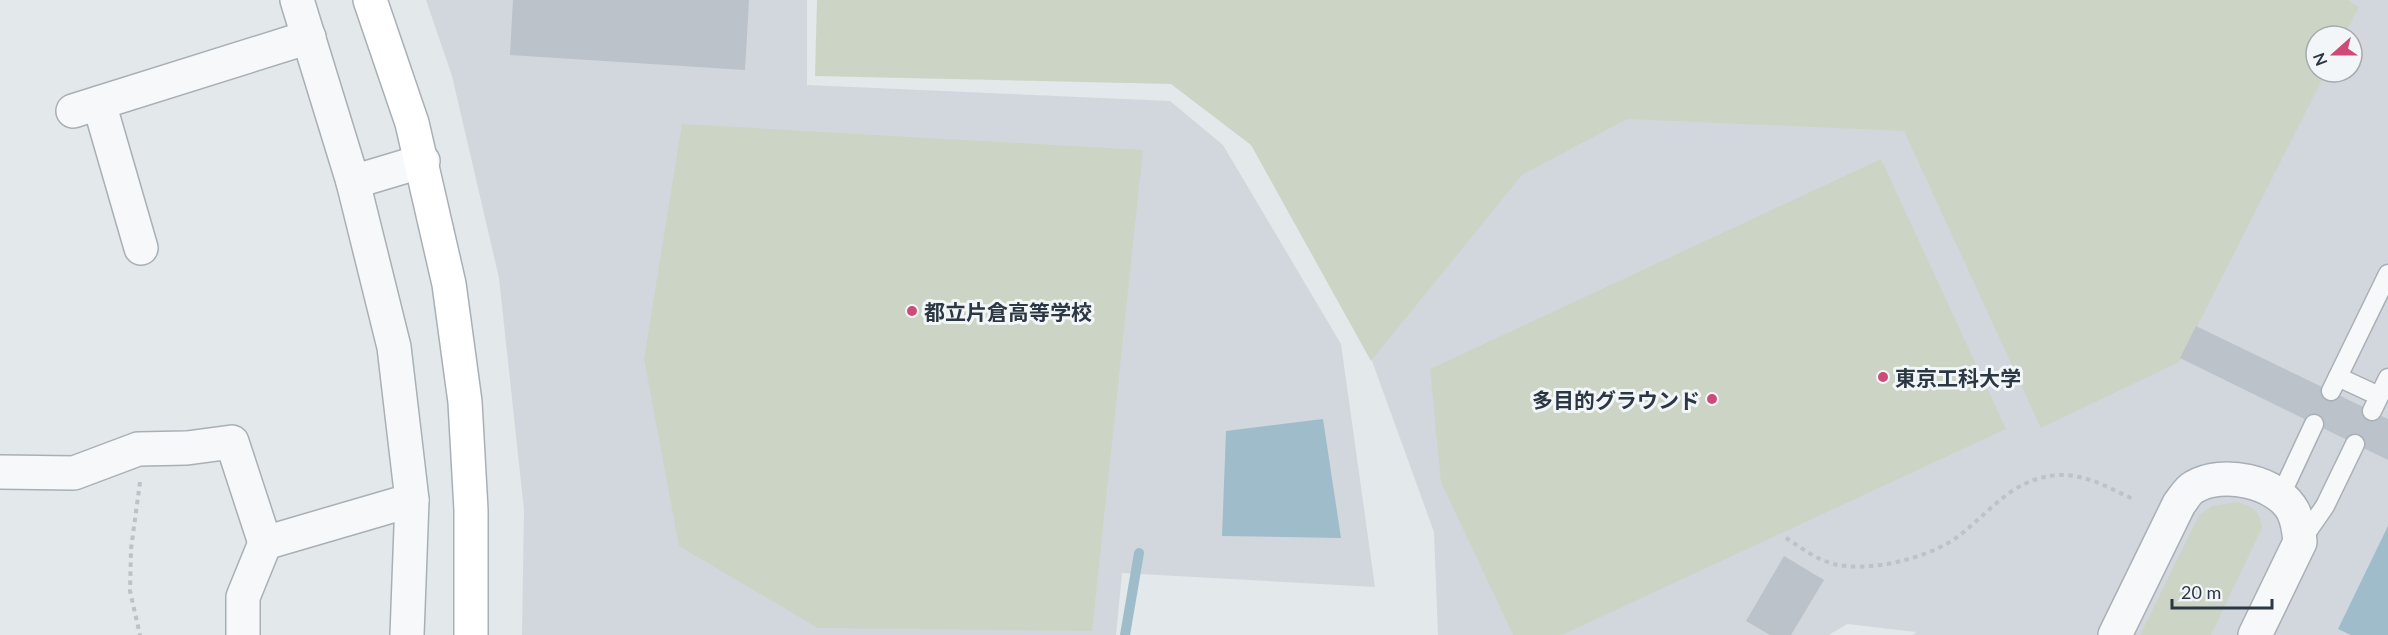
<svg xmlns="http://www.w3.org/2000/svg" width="2388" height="635" font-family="Lato,'Noto Sans JP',sans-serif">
<rect width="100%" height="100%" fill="#e3e8eb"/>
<!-- built -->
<g fill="#d2d7dd" fill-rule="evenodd">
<polygon points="426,0 807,0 807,85 1170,101 1223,145 1341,344 1375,587 1122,573 1116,635 522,635 524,510 499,278 452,76"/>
<path d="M 1389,0 L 2388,0 L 2388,635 L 1913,635 L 1916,632 L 1847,624 L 1829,635 L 1438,635 L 1434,532 L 1322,223 ZM 2316,36 L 2352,36 L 2352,72 L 2316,72 Z"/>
</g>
<!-- green -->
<g fill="#ccd5c5">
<polygon points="817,0 2348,0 2359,7 2344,36 2316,36 2316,72 2326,72 2179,362 2041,428 1904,131 1627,119 1522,175 1371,361 1251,145 1171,84 815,76"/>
<polygon points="682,124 1143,150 1092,631 818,628 679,546 644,359"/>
<polygon points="1881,159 2006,429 1562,635 1513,635 1441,482 1430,369"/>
<path d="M 2237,502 C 2252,506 2260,511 2262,528 L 2211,635 L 2140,635 L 2199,515 L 2212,506 Z"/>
</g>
<!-- water -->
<g fill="#9fbcca">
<polygon points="1323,419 1341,538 1222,536 1226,431"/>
<polygon points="2388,526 2388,635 2351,635 2338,629"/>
</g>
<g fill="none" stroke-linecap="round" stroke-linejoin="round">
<!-- stream -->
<polyline stroke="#9fbcca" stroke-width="10" points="1125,635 1139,553"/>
</g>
<!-- building -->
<g fill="#bbc2c9">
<polygon points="513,0 749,0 745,70 510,55"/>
<polygon points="2196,326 2388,419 2388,460 2180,358"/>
<polygon points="1784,556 1824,580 1791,635 1770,635 1746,621"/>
</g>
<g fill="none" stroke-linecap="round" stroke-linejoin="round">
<!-- lane casing -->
<g stroke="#a8b0b6" stroke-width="21">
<g id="lane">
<polyline points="2338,377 2379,396"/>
<polyline points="2331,391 2388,274"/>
<polyline points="2372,411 2388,378"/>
<polyline points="2280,497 2314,424"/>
<polyline points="2300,542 2325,506 2355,444"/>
</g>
</g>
<!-- street casing -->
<g stroke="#a8b0b6" stroke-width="36">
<g id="street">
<polyline points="297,0 353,182 423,161"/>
<polyline points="99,103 141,248"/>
<polyline points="73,111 309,37"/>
<polyline points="0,472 74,473 138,449 187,448 232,442 265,543 412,500 394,347 353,182"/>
<polyline points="243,635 243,597 265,543"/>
<polyline points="407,635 412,500"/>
<path d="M 2115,635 L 2179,504 C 2183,499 2188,490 2194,487 C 2222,470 2277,481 2293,511 C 2298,521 2299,531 2300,542 L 2255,635"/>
</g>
</g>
<!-- secondary casing -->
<g stroke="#a8b0b6" stroke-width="36">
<polyline id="secondary" points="370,0 412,123 449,284 465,402 471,510 471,635"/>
</g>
<!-- path -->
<g stroke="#bdc2c6" stroke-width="4" stroke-dasharray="4.5 4.5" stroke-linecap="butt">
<polyline points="140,482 131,549 130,591 140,635"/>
<path d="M 1786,538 C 1800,547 1817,560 1834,564 C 1869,573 1931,558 1960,535 C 1993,509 2013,478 2059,475 C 2086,474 2109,488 2133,499"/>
</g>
<!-- lane -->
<use href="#lane" stroke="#f6f8f9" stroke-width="18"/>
<!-- street -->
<use href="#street" stroke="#f6f8f9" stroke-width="33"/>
<!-- secondary -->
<use href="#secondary" stroke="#fff" stroke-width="33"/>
</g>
<!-- markers -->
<g fill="#cd4b76" stroke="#f3f6f8" stroke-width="2">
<circle cx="912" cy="311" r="6"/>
<circle cx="1883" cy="377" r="6"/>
<circle cx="1712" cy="399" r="6"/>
</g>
<g text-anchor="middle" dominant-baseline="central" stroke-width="6" stroke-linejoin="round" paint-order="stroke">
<!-- poi labels -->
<g font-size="21" font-weight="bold" fill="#2b3844" stroke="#f3f6f8" text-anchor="start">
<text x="924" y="311">都立片倉高等学校</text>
<text x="1895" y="377">東京工科大学</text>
<text x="1700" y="399" text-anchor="end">多目的グラウンド</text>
</g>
</g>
<!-- north arrow -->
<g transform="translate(2334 54) rotate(249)"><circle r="28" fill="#f3f6f8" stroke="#a3aab0" stroke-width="1.5"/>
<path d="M0-4.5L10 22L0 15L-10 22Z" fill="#cd4b76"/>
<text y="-9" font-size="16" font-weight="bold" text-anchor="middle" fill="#2b3844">N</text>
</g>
<!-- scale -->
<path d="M2172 599v9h100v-9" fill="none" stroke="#2b3844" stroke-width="3"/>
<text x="2181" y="599" font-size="18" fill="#2b3844" stroke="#f3f6f8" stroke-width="4.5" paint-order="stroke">20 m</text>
</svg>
